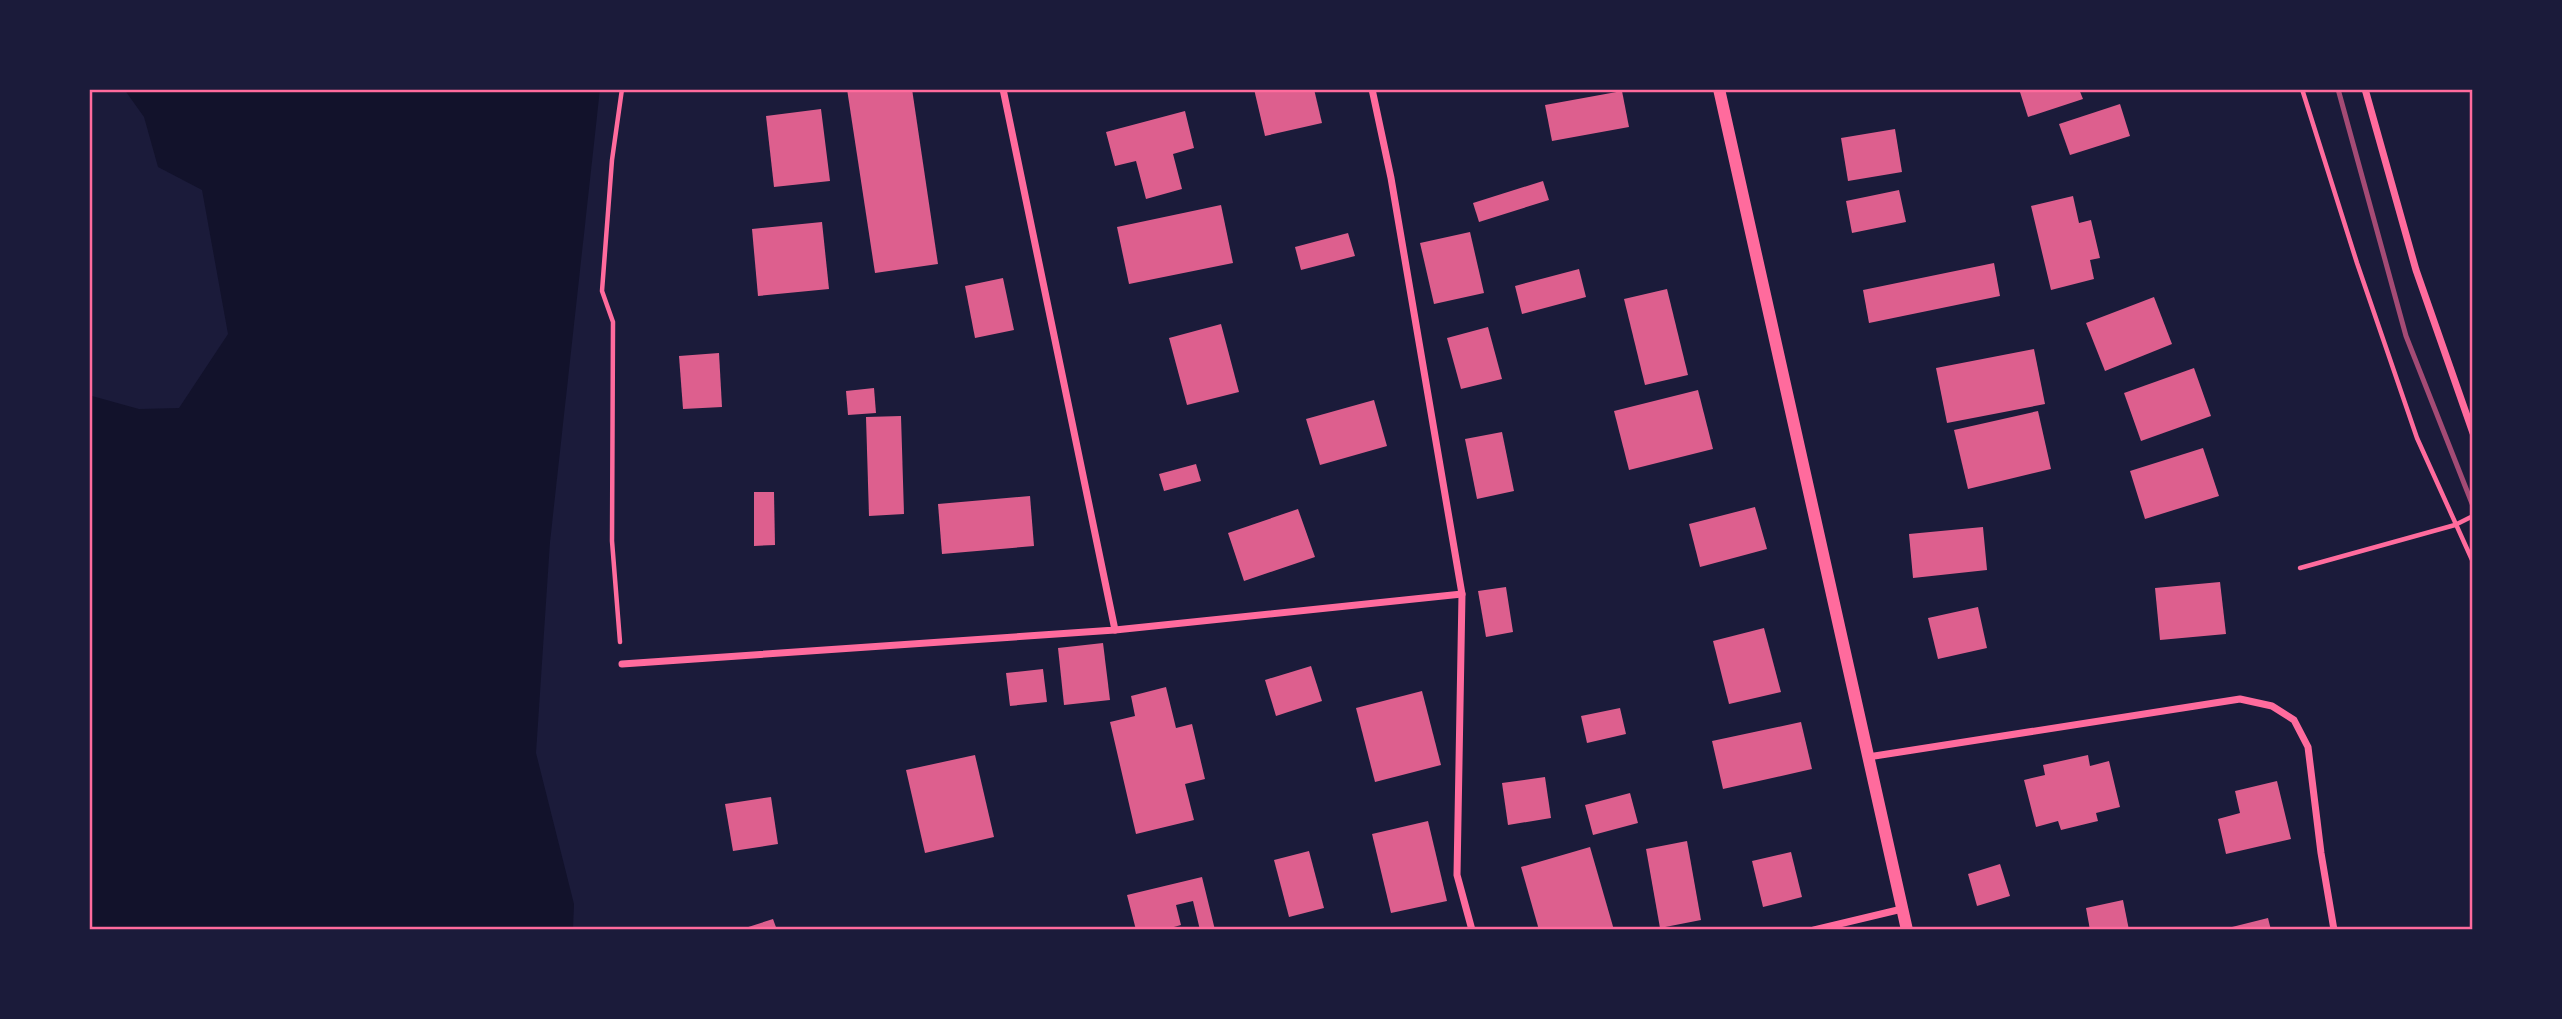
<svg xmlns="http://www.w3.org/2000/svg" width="2562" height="1019" font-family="'Sofia Sans Condensed',sans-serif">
<rect width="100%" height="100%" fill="#1b1b3a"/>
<!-- water -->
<polygon fill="#12122b" points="124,89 600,89 550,542 536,753 574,904 573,930 89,930 89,393 92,396 139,409 179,408 228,334 202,190 158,167 144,117"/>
<!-- building -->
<g fill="#dd5f8e">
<polygon points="847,89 912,89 938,264 875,273"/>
<polygon points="1254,89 1314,89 1322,123 1265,136"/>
<polygon points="2019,89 2079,89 2083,99 2028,117"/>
<polygon points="1622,91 1629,127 1552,141 1545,105"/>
<polygon points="2120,104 2130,136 2070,155 2059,124"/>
<polygon points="821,109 830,181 774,187 766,116"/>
<polygon points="1185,111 1194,148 1173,154 1182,189 1146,199 1136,161 1115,166 1106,132"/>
<polygon points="1895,129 1902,172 1848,181 1841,138"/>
<polygon points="1543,181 1549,200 1479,222 1473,203"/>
<polygon points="1899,190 1906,222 1852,233 1846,201"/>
<polygon points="2073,196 2079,223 2091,220 2100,258 2090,260 2094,279 2051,290 2031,206"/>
<polygon points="1221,205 1233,263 1129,284 1117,227"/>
<polygon points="822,222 829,289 758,296 752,229"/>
<polygon points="1470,232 1484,293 1434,304 1420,243"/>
<polygon points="1348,233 1355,256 1301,270 1295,247"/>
<polygon points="1994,263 2000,296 1869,323 1863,290"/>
<polygon points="1579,269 1586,297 1522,314 1515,286"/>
<polygon points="1003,278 1014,330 975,338 965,286"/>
<polygon points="1667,289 1688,375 1645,385 1624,299"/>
<polygon points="2154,297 2172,344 2105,371 2086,323"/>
<polygon points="1221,324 1239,392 1187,405 1169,338"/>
<polygon points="1488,327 1502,379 1461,389 1447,338"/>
<polygon points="2034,349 2045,404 1947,423 1936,368"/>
<polygon points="719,353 722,407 683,409 679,356"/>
<polygon points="2194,368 2211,416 2141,441 2124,393"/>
<polygon points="874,388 876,413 848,415 846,391"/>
<polygon points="1698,390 1713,449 1629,470 1614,411"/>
<polygon points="1374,400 1387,446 1320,465 1306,419"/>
<polygon points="2038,411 2051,469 1968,489 1954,430"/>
<polygon points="901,416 904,514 869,516 866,417"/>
<polygon points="1502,432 1514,491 1477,499 1465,439"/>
<polygon points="2203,448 2219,496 2145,519 2130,471"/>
<polygon points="1196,464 1201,481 1164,491 1159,474"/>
<polygon points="754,492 774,492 775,545 754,546"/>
<polygon points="1030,496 1034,546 942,554 938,504"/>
<polygon points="1755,507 1767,549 1700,567 1689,524"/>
<polygon points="1298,509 1315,557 1244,581 1228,533"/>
<polygon points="1983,527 1987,570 1913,578 1909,534"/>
<polygon points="2220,582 2226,634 2160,640 2155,588"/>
<polygon points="1506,587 1513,632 1486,637 1478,591"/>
<polygon points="1978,607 1987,648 1938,659 1928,618"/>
<polygon points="1764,628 1781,692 1729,704 1713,641"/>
<polygon points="1103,643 1110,700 1064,705 1058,648"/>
<polygon points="1311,666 1322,701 1276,716 1265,680"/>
<polygon points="1043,669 1047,702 1010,706 1006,673"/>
<polygon points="1166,687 1176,728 1192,724 1205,779 1185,784 1194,820 1136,834 1110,722 1135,716 1131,696"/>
<polygon points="1422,691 1441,765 1375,782 1356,708"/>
<polygon points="1620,708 1626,734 1587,743 1581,716"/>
<polygon points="1801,722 1812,769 1723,789 1712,741"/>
<polygon points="975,755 994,837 925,853 906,770"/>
<polygon points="2088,755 2090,766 2109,761 2120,807 2096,813 2098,821 2061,830 2058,821 2036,827 2024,780 2045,775 2043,765"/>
<polygon points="1545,777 1551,818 1508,825 1502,783"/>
<polygon points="2277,781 2291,839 2226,854 2218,819 2240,813 2235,791"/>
<polygon points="1630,793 1638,823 1593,835 1585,805"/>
<polygon points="771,797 778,844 733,851 725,804"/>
<polygon points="1428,821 1447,901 1391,913 1372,834"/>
<polygon points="1687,841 1701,920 1660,928 1646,849"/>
<polygon points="1590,847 1614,930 1539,930 1521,867"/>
<polygon points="1309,851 1324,908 1289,917 1274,860"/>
<polygon points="1791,852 1802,897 1763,907 1752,861"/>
<polygon points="2000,864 2010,896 1977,906 1968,874"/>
<polygon points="1202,877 1215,930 1200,930 1193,901 1176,905 1181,925 1163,930 1136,930 1127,895"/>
<polygon points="2123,900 2129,930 2090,930 2086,908"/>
<polygon points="2268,918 2271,930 2224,930 2224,929"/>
<polygon points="773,919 777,930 742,930 742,929"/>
</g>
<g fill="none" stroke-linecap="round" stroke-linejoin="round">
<!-- path -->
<g stroke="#ff6b9d" stroke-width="4.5">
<polyline points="2302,89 2357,263 2417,438 2473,562"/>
<polyline points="2300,568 2455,525 2473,516"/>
<polyline points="620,642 612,541 613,322 602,291 612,160 622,89"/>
</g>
<!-- minor -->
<g stroke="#ff6b9d" stroke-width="7">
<polyline points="1372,89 1391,178 1462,594 1457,875 1472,930"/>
<polyline points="2365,89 2416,270 2473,433"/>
<polyline points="1115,630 1462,594"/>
<polyline points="622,664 1115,630 1003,89"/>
<polyline points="1868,757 2240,699 2272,706 2294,720 2308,747 2321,853 2334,930"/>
<polyline points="1814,930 1902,909"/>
</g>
<!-- tertiary -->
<polyline stroke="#ff6b9d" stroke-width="12" points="1719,89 1907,930"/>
<!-- rail -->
<polyline stroke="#a44b75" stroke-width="5" points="2338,89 2406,336 2473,506"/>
</g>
<!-- border -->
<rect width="2562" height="1019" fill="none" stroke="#1b1b3a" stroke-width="182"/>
<rect x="91" y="91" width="2380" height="837" fill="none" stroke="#ff6b9d" stroke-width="2.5"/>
</svg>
